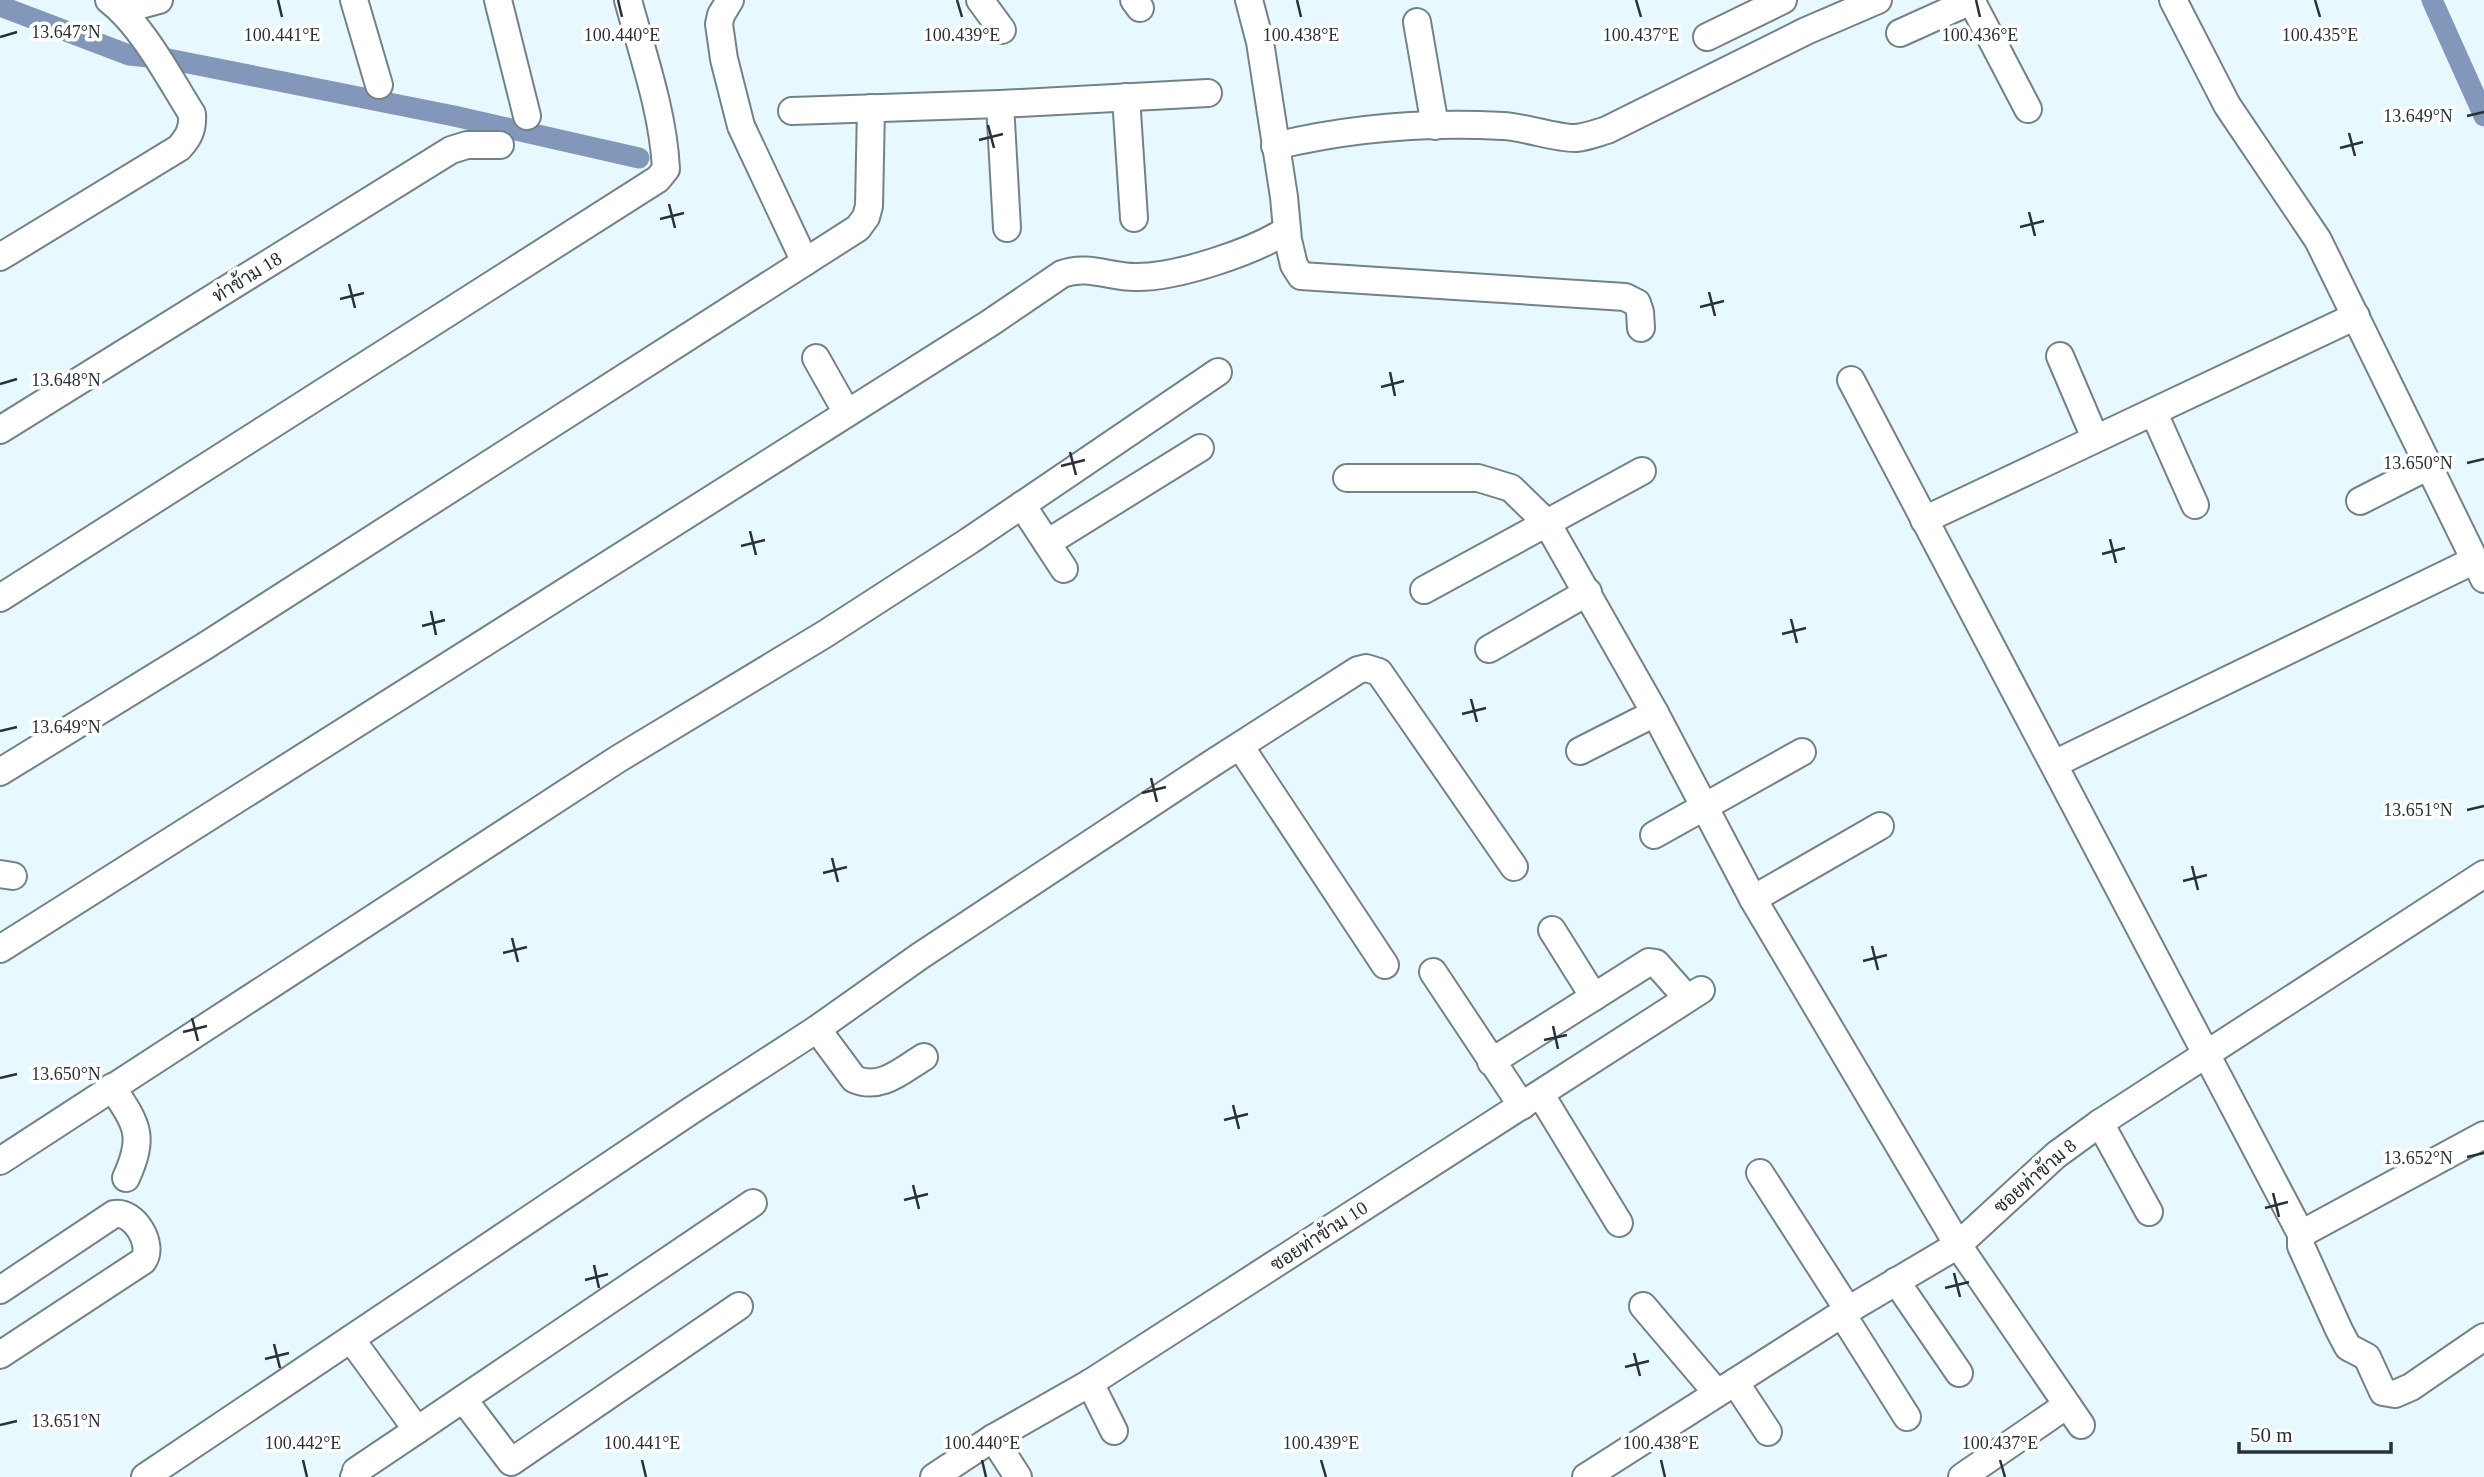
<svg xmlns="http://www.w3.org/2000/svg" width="2484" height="1477" font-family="'Times New Roman',Sarabun,serif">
<rect width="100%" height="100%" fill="#e7f8fe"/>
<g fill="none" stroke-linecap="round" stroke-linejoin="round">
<!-- canal -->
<g stroke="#8297b9" stroke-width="21">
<polyline points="2432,0 2484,116"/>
<polyline points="0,6 129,55 168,59 454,116 639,158"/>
</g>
<!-- minor casing -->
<g stroke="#748288" stroke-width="30">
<g id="minor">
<polyline points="354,0 379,85"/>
<polyline points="498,0 527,116"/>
<polyline points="730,0 721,15 719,24 724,59 741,126 805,262"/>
<polyline points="980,0 1002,30"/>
<polyline points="1134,0 1140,8"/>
<path d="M 1249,0 L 1260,42 L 1284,197 L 1288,240 L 1294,265 L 1301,276 C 1409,282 1517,291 1625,297 L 1637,303 L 1640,312 L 1641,328"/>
<polyline points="1971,0 2028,109"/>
<polyline points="2173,0 2227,105 2318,240 2484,579"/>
<polyline points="122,10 159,0"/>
<polyline points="1417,22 1435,126"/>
<polyline points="1900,33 1971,1"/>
<polyline points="1707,37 1783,0"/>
<polyline points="1126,97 1134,218"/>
<polyline points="1000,104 1007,228"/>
<polyline points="792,111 1000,104 1208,93"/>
<path d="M 1275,146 C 1349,128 1427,122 1503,126 C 1525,127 1558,139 1576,138 C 1587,137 1597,133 1607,130 L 1806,31 L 1878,0"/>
<path d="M 0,257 L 179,148 C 189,137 193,129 192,114 C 170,79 142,25 109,0"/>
<polyline points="2060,356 2095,438"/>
<polyline points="816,358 847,413"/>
<polyline points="1851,380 2301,1234 2301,1246 2339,1330 2348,1347 2367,1357 2383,1392 2395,1394 2411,1387 2484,1337"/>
<polyline points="2154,413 2195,505"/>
<polyline points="0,430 451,150 467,145 500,145"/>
<polyline points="1347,478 1478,478 1511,488 1547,523 1655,713 1753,899 1958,1245 2081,1425"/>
<polyline points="2360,501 2429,466"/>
<polyline points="1022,505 1064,569"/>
<polyline points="1924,520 2356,316"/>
<polyline points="1047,543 1200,448"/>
<polyline points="1424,590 1642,471"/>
<path d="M 0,598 L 658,179 L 666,169 C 663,111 643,56 628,0"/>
<polyline points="1489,649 1588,592"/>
<polyline points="1240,746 1385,965"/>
<polyline points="1580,751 1655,713"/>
<polyline points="2054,764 2475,560"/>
<polyline points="0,772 205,646 858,228 866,217 869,206 871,108"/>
<polyline points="1654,835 1802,752"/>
<polyline points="0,874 13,876"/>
<polyline points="1753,899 1880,826"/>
<polyline points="1552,930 1594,997"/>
<path d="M 0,949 L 990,323 L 1062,274 C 1087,264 1112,278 1137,277 C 1178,277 1253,252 1287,230"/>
<polyline points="1433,972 1522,1106"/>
<path d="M 817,1029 L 854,1079 C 881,1091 902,1070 924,1057"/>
<polyline points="1491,1062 1649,962 1656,963 1687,998"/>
<path d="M 112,1087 C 136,1124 146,1134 126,1178"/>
<polyline points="1541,1095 1619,1223"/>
<polyline points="2100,1123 2149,1212"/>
<polyline points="0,1161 618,759 825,634 969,541 1218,372"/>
<polyline points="1760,1173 1848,1310"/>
<polyline points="2301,1234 2484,1135"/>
<polyline points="1896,1281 1959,1373"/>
<path d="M 0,1290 L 114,1214 C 134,1210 155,1245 143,1261 L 0,1355"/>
<polyline points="1643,1306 1717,1393"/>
<polyline points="1842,1314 1907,1417"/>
<polyline points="351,1339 417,1430 753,1203"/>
<polyline points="1735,1382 1768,1432"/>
<polyline points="1090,1383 1114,1431"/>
<polyline points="464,1400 511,1462 739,1306"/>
<polyline points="993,1438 1018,1477"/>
<polyline points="145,1477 692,1110 817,1029 920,956 1211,764 1358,670 1366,668 1379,672 1514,867"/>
<polyline points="354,1477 357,1476 356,1471 417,1430"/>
<polyline points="934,1477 993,1438 1090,1383 1701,990"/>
<polyline points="1586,1477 1848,1310 1958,1245 2056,1155 2100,1123 2484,874"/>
<polyline points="1962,1477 2067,1405"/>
</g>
</g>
<!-- minor -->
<use href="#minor" stroke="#fff" stroke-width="26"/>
</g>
<!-- ticks -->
<path fill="none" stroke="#2a3133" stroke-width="2.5" d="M 278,0 L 282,17M 618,0 L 622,17M 957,0 L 962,17M 1297,0 L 1301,17M 1636,0 L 1641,17M 1976,0 L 1980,17M 2315,0 L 2320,17M 0,37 L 17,32M 2467,116 L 2484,112M 988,125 L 994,148M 2349,133 L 2355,156M 979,140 L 1003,134M 2340,148 L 2363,142M 669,204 L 675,228M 2029,212 L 2035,236M 660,219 L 684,213M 2020,227 L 2044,221M 349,284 L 355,308M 1709,292 L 1715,316M 340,299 L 364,293M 1700,307 L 1724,301M 1390,372 L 1395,396M 0,384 L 17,379M 1381,387 L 1404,381M 1070,452 L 1076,475M 2467,463 L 2484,459M 1061,466 L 1085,460M 750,531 L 756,555M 2110,539 L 2116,563M 741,546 L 765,540M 2102,554 L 2125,548M 431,611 L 436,635M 1791,619 L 1797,643M 422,626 L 445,620M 1782,634 L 1806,628M 1471,699 L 1477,722M 1462,714 L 1486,708M 0,731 L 17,727M 1151,778 L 1157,802M 1142,793 L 1166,787M 2467,810 L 2484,806M 832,858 L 838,882M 2192,866 L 2198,890M 823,873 L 847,867M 2183,881 L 2207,875M 512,938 L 518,962M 1872,946 L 1878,970M 503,953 L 527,947M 1863,961 L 1887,955M 192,1018 L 198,1041M 1553,1026 L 1558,1049M 183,1032 L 207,1026M 1544,1040 L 1567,1035M 0,1078 L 17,1074M 1233,1105 L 1239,1129M 1224,1120 L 1248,1114M 2467,1157 L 2484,1153M 913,1185 L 919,1209M 2273,1193 L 2279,1217M 904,1200 L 928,1194M 2265,1208 L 2288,1202M 594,1265 L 599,1288M 1954,1273 L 1960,1297M 585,1280 L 608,1274M 1945,1288 L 1969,1282M 274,1344 L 280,1368M 1634,1353 L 1640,1376M 265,1359 L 289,1353M 1625,1367 L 1649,1361M 0,1425 L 17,1421M 303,1460 L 307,1477M 642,1460 L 646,1477M 982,1460 L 986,1477M 1321,1460 L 1326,1477M 1661,1460 L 1665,1477M 2000,1460 L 2005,1477"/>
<g text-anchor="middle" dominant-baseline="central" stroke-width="7" stroke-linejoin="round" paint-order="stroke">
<!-- street labels -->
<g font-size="19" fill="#2a3133" stroke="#fff">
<text transform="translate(247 277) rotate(-32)">ท่าข้าม 18</text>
<text transform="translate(2035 1176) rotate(-41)">ซอยท่าข้าม 8</text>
<text transform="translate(1319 1236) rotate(-33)">ซอยท่าข้าม 10</text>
</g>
</g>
<g font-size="18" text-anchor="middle" fill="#2a3133" stroke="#fff" stroke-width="7" stroke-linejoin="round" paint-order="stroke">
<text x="66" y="38">13.647°N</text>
<text x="282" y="41">100.441°E</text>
<text x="622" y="41">100.440°E</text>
<text x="962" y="41">100.439°E</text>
<text x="1301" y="41">100.438°E</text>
<text x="1641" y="41">100.437°E</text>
<text x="1980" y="41">100.436°E</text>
<text x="2320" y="41">100.435°E</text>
<text x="2418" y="122">13.649°N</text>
<text x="66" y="386">13.648°N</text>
<text x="2418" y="469">13.650°N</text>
<text x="66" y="733">13.649°N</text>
<text x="2418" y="816">13.651°N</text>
<text x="66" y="1080">13.650°N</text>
<text x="2418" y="1164">13.652°N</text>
<text x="66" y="1427">13.651°N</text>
<text x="303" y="1449">100.442°E</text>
<text x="642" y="1449">100.441°E</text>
<text x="982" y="1449">100.440°E</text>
<text x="1321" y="1449">100.439°E</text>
<text x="1661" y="1449">100.438°E</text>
<text x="2000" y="1449">100.437°E</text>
</g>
<!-- scale -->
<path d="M2239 1442v10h152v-10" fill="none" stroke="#2a3133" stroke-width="3.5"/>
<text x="2250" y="1442" font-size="21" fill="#2a3133" stroke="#ffffff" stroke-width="5" paint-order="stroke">50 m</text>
</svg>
